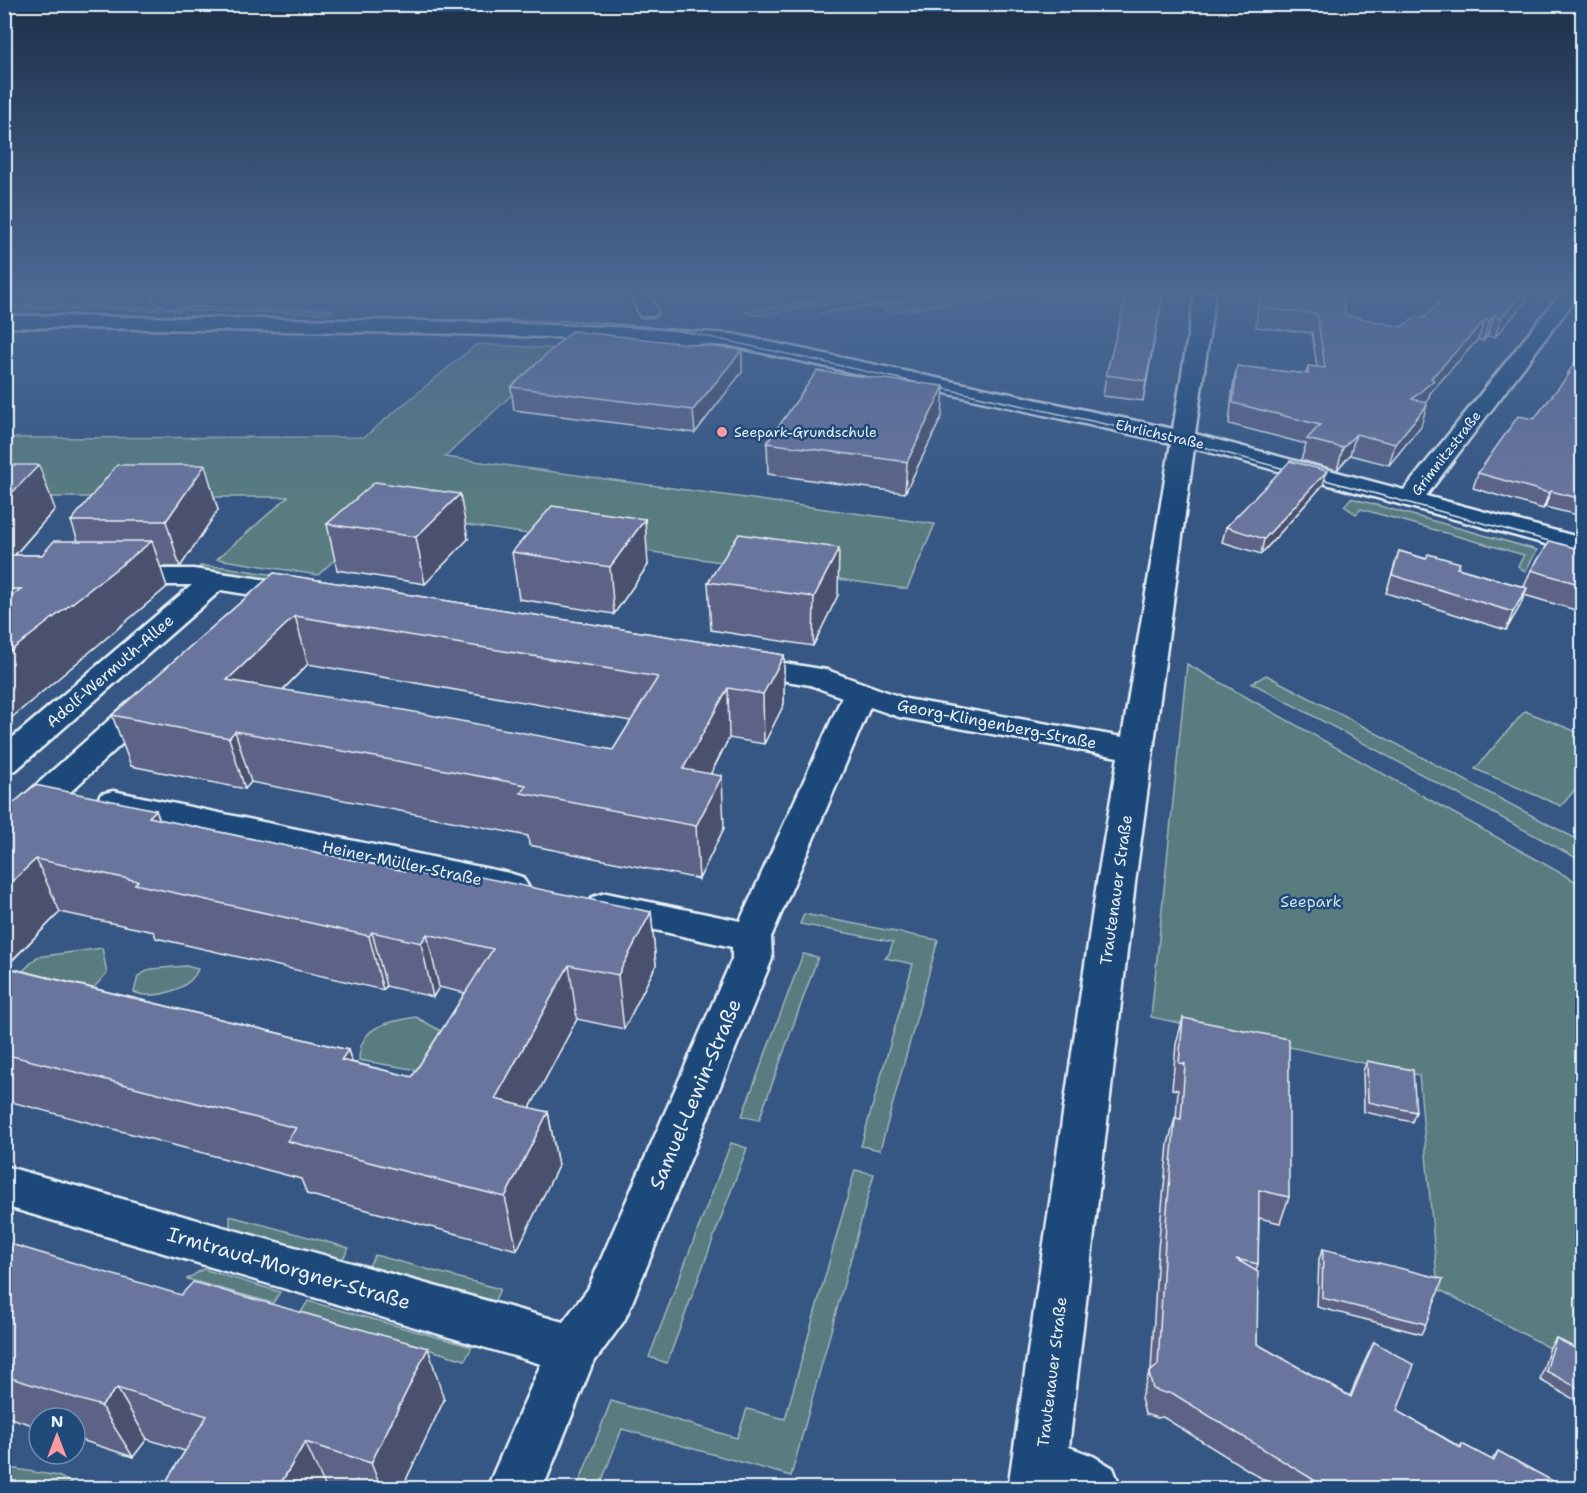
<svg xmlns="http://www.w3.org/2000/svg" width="1587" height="1493" font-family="'Shantell Sans',sans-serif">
<rect width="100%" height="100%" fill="#365784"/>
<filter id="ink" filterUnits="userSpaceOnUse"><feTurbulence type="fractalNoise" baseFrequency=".0167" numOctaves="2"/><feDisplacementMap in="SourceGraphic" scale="12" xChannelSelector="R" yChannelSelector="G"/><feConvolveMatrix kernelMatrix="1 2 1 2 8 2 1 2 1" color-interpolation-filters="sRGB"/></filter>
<g filter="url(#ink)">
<!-- green -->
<g fill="#597c80" stroke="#a0b6bc" stroke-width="1.5">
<polygon points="852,293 897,293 761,315 751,315 745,312"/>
<polygon points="943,293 1042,293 890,312 879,306 820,313"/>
<polygon points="5,305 154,307 163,310 12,309 5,307"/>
<polygon points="174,307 333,309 331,313 194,311"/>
<polygon points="477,344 561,349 445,457 935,524 907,589 385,513 318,575 217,559 288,497 5,497 5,438 364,437"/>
<polygon points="1351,498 1537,550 1525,572 1518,566 1524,555 1361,509 1356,514 1344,506"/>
<polygon points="200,566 225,567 311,581 305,587 196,571"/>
<polygon points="1187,664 1582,885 1582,1365 1438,1289 1419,1075 1151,1017"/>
<polygon points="1266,675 1582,842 1582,861 1252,683"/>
<polygon points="1525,711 1582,734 1582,788 1578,786 1561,806 1475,769"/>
<polygon points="804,914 938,940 880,1150 861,1146 913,964 885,958 889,954 893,942 800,924"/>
<polygon points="102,948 107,973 89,993 22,972 37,957"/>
<polygon points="803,954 818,957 759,1120 742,1116"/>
<path d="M 186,966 L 198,969 C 190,990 153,1001 134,992 L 138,976 L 151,969 Z"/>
<path d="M 416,1017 L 441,1031 L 444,1058 L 435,1073 L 359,1060 C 360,1024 388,1023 416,1017 Z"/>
<polygon points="731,1143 747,1148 667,1363 649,1357"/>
<polygon points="855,1170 874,1174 791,1476 622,1429 599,1488 577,1488 611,1401 737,1438 747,1409 785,1419"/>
<polygon points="230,1216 349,1248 342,1260 230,1228"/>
<polygon points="375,1255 500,1289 494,1302 368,1267"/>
<polygon points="203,1269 280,1292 273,1303 187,1279"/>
<polygon points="308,1301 472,1347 465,1360 301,1312"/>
<polygon points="4,1467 58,1476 81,1488 5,1488"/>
</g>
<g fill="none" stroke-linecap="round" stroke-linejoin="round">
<!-- minor casing -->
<g stroke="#e8f1f8" stroke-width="5">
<g id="minor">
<polygon points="631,293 650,293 657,312 654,316 640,316"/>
<polygon points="1195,293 1215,293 1195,434 1404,490 1561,293 1580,293 1426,496 1582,538 1582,554 1194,448 1135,883 1069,1447 1093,1456 1113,1468 1121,1488 1008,1488 1097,883 1118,757 899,717 870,707 771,937 772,959 631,1305 624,1321 592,1365 543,1488 487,1488 541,1364 4,1206 4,1166 563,1322 588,1289 732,959 732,947 606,919 593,915 587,906 593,897 606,893 740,921 842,697 810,685 730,671 726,665 730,659 741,656 827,670 906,699 1122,737 1171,443 732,346 610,339 423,333 4,327 4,315 423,321 610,327 732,334 1173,429"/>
<polygon points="118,569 193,569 302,585 312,588 316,594 312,600 302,603 221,590 16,770 4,773 4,745 192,585 118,585 108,583 104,577 108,571"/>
<polygon points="150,691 161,693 166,700 161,707 17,842 4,846 4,814 139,693"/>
<polygon points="113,791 509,873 522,877 528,886 522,895 509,899 101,810 96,802 101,794"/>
</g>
</g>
<!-- minor -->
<use href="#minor" fill="#1f4a7a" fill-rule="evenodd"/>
<!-- tram -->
<g stroke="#e8f1f8" stroke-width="1.5">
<path d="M 150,293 C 152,307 168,308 180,311"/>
<polyline points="4,315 576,321 642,326 691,333 1178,440 1582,550"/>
</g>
</g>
<!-- wall -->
<g fill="#5b6487" stroke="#e8f1f8" stroke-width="1.5" fill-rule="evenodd">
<polygon points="1163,293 1143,401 1103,396 1106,375"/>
<polygon points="1259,293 1343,293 1345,315 1401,327 1424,318 1447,293 1533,293 1495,337 1487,336 1483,341 1478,339 1430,393 1428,400 1425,402 1421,426 1389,465 1350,455 1337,470 1301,460 1306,444 1229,424 1233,386 1237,366 1306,374 1308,366 1317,367 1312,333 1256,327"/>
<polygon points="1582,333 1582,348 1578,347"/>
<polygon points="742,350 742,372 695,433 514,410 511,387"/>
<polygon points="1582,353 1582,516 1545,507 1543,509 1473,488 1478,473 1534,419 1565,380 1568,373"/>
<polygon points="942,416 905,493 768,474 767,443"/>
<polygon points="4,465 55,509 15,555 42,555 78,541 71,521 218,510 180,567 160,567 167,587 4,724"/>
<polygon points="1323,485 1261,554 1222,542 1226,527"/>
<polygon points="327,524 468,539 425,584 337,570"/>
<polygon points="1582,550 1582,612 1524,595 1520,606 1506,630 1386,593 1399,551 1524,587 1531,570"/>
<polygon points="512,552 648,565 614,614 519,599"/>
<path d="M 274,573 L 784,655 L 784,704 L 764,744 L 729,738 L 711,774 L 724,828 L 699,879 L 529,845 L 528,836 L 251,782 L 245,789 L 131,766 L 112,715 ZM 308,664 L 631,721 L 613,750 L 283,690 Z"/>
<polygon points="708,582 838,595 813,646 711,630"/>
<path d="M 4,811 L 160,820 L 461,882 L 651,912 L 656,965 L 624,1029 L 577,1019 L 530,1108 L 548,1112 L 558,1166 L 517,1250 L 307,1194 L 301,1179 L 4,1100 ZM 60,912 L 154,932 L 156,938 L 383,990 L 386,986 L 433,997 L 439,987 L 465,993 L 412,1077 L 352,1062 L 348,1050 L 6,967 Z"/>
<polygon points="1183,1018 1289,1197 1280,1223 1259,1218 1258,1264 1256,1271 1257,1344 1350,1396 1362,1367 1374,1342 1397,1411 1460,1447 1462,1444 1492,1460 1498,1451 1565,1488 1277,1488 1163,1417 1157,1418 1145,1414 1141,1398 1149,1373 1151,1371 1158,1249 1168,1144 1175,1118 1176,1118 1178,1090 1172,1089 1176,1044"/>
<polygon points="1367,1061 1416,1112 1412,1122 1364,1112 1363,1071"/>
<polygon points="4,1242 444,1400 402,1488 162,1488 185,1451 147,1439 133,1457 75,1438 75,1418 39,1418 39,1427 4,1416"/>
<polygon points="1323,1249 1426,1324 1421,1334 1317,1307 1319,1259"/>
<polygon points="1556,1338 1582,1352 1582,1404 1540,1380 1550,1347"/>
</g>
<!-- shaded-wall -->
<g fill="#4a516e" stroke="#e8f1f8" stroke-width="1.5">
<polygon points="1163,293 1143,401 1146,381"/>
<polygon points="1523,293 1533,293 1495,337 1501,318"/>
<polygon points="1494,316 1487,336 1483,341 1489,321"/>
<polygon points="1485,320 1478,339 1430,393 1428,400 1406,420 1412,399"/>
<polygon points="742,350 742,372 695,433 693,410"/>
<polygon points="944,386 942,416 905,493 907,462"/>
<polygon points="1427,405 1421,426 1389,465 1395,444"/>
<polygon points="1356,434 1350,455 1337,470 1343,448"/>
<polygon points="39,465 55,509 4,567 4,501"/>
<polygon points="205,465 218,510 180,567 166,521"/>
<polygon points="1327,471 1323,485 1261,554 1264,539"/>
<polygon points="1551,491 1545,507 1543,509 1549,493"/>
<polygon points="460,494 468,539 425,584 416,537"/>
<polygon points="645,519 648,565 614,614 610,567"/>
<polygon points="152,541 167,587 4,724 4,656"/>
<polygon points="839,548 838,595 813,646 814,597"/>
<polygon points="1527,588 1520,606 1506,630 1513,612"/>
<polygon points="295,616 308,664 243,730 227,680"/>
<polygon points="784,655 784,704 764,744 763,694"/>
<polygon points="728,688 729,738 686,821 683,769"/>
<polygon points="235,731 251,782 245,789 229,738"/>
<polygon points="722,776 724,828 699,879 696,826"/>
<polygon points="156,810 176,862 149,817"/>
<polygon points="36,859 60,912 4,968 4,889"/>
<polygon points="651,912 656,965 624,1029 618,975"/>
<polygon points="372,932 386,986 383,990 369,936"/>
<polygon points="427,934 439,987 433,997 421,943"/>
<polygon points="569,965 577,1019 506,1153 495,1099"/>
<polygon points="348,1050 364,1104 341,1060"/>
<polygon points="548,1112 558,1166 517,1250 505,1197"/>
<polygon points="428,1348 444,1400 402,1488 381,1488 371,1463"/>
<polygon points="117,1388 147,1439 133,1457 101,1406"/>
<polygon points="305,1442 326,1488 278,1488"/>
</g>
<!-- building -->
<g fill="#6a749d" stroke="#e8f1f8" stroke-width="1.5" fill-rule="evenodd">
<polygon points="1127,293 1163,293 1146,381 1106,375"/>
<polygon points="1261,293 1343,293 1345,315 1401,327 1418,316 1424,318 1447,293 1523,293 1501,318 1494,316 1489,321 1485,320 1431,378 1434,380 1412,399 1427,403 1427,405 1395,444 1356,434 1343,448 1307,439 1320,425 1233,403 1237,366 1308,374 1308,366 1325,368 1317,314 1260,308"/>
<polygon points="572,331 742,350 693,410 511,387"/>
<polygon points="1582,353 1582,499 1551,491 1549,493 1478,473 1518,416 1534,419 1570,373 1568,373"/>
<polygon points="817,371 944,386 907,462 767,443"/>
<polygon points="1290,461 1327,471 1264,539 1226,527"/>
<polygon points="4,465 39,465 4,501"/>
<polygon points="117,465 205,465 166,521 71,521"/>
<polygon points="375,482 460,494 416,537 327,524"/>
<polygon points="552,506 645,519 610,567 512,552"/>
<polygon points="739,534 839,548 814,597 708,582"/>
<polygon points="54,541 152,541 4,656 4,601 21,589 4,589 4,555 42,555"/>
<polygon points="1550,541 1582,550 1582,585 1531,570"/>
<polygon points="1399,551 1426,559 1428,554 1460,563 1457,568 1527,588 1513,612 1392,575"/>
<path d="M 274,573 L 784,655 L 763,694 L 728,688 L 683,769 L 722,776 L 696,826 L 521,793 L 526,785 L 235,731 L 229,738 L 112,715 ZM 295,616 L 658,677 L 613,750 L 409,711 L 227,680 Z"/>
<polygon points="35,785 156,810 149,817 390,868 461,882 466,874 651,912 618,975 569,965 495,1099 548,1112 505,1197 287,1141 296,1128 4,1054 4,967 348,1050 341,1060 412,1077 493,949 427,934 421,943 372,932 369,936 135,884 138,881 36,859 4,889 4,811"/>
<polygon points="1183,1018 1289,1039 1289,1197 1259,1190 1258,1264 1236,1259 1258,1272 1257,1344 1351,1397 1374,1342 1414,1365 1397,1411 1461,1448 1462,1444 1494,1461 1498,1451 1565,1488 1327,1488 1172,1393 1165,1393 1153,1389 1149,1373 1158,1365 1166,1223 1175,1118 1181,1119 1185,1064 1179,1063"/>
<polygon points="1367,1061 1413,1070 1416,1112 1368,1102"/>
<polygon points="4,1242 181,1295 193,1282 428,1348 371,1463 305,1442 278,1488 162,1488 207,1416 117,1388 101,1406 4,1376"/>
<polygon points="1323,1249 1443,1279 1426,1324 1322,1298"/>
<polygon points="1556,1338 1582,1352 1582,1390 1546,1371"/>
</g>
</g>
<!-- sky -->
<linearGradient id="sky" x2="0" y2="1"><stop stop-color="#1e3049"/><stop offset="0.58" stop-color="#4c6994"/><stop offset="1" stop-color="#4c6994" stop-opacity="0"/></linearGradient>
<rect width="1587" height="502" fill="url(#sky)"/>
<!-- markers -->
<circle fill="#ff9aa2" stroke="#1f4a7a" stroke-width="2" cx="722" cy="432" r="6"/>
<g text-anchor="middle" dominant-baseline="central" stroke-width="5" stroke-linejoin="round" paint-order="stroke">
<!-- far-poi labels -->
<g font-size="14" fill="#e8f1f8" stroke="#1f4a7a" text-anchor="start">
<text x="734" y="432">Seepark-Grundschule</text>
</g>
<!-- far-street labels -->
<g font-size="14" fill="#e8f1f8" stroke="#1f4a7a">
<text transform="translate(1160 434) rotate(13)">Ehrlichstraße</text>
<text transform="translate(1446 453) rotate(-52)">Grimnitzstraße</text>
</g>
<!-- street labels -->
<g font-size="16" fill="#e8f1f8" stroke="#1f4a7a">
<text transform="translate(110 671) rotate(-41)">Adolf-Wermuth-Allee</text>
<text transform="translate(997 724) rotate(11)">Georg-Klingenberg-Straße</text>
<text transform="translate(402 863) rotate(12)">Heiner-Müller-Straße</text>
<text transform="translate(1116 890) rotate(-82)">Trautenauer Straße</text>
<text transform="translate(1052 1372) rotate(-83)">Trautenauer Straße</text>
</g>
<!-- park labels -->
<g font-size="16" fill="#d3dfe6" stroke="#1f4a7a">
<text x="1311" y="901">Seepark</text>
</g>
<!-- near-street labels -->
<g font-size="20" fill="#e8f1f8" stroke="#1f4a7a">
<text transform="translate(695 1094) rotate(-67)">Samuel-Lewin-Straße</text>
<text transform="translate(289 1268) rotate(16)">Irmtraud-Morgner-Straße</text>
</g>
</g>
<!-- margin -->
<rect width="1587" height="1493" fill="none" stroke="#1f4a7a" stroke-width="24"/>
<rect x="12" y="12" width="1563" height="1469" fill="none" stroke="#e8f1f8" stroke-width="2" filter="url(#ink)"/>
<!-- north arrow -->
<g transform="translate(57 1436)"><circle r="28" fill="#1f4a7a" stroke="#6f8dac" stroke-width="1.5"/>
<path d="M0-4.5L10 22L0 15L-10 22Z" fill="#ff9aa2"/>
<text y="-9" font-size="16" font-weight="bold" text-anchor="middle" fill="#e8f1f8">N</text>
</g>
</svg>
